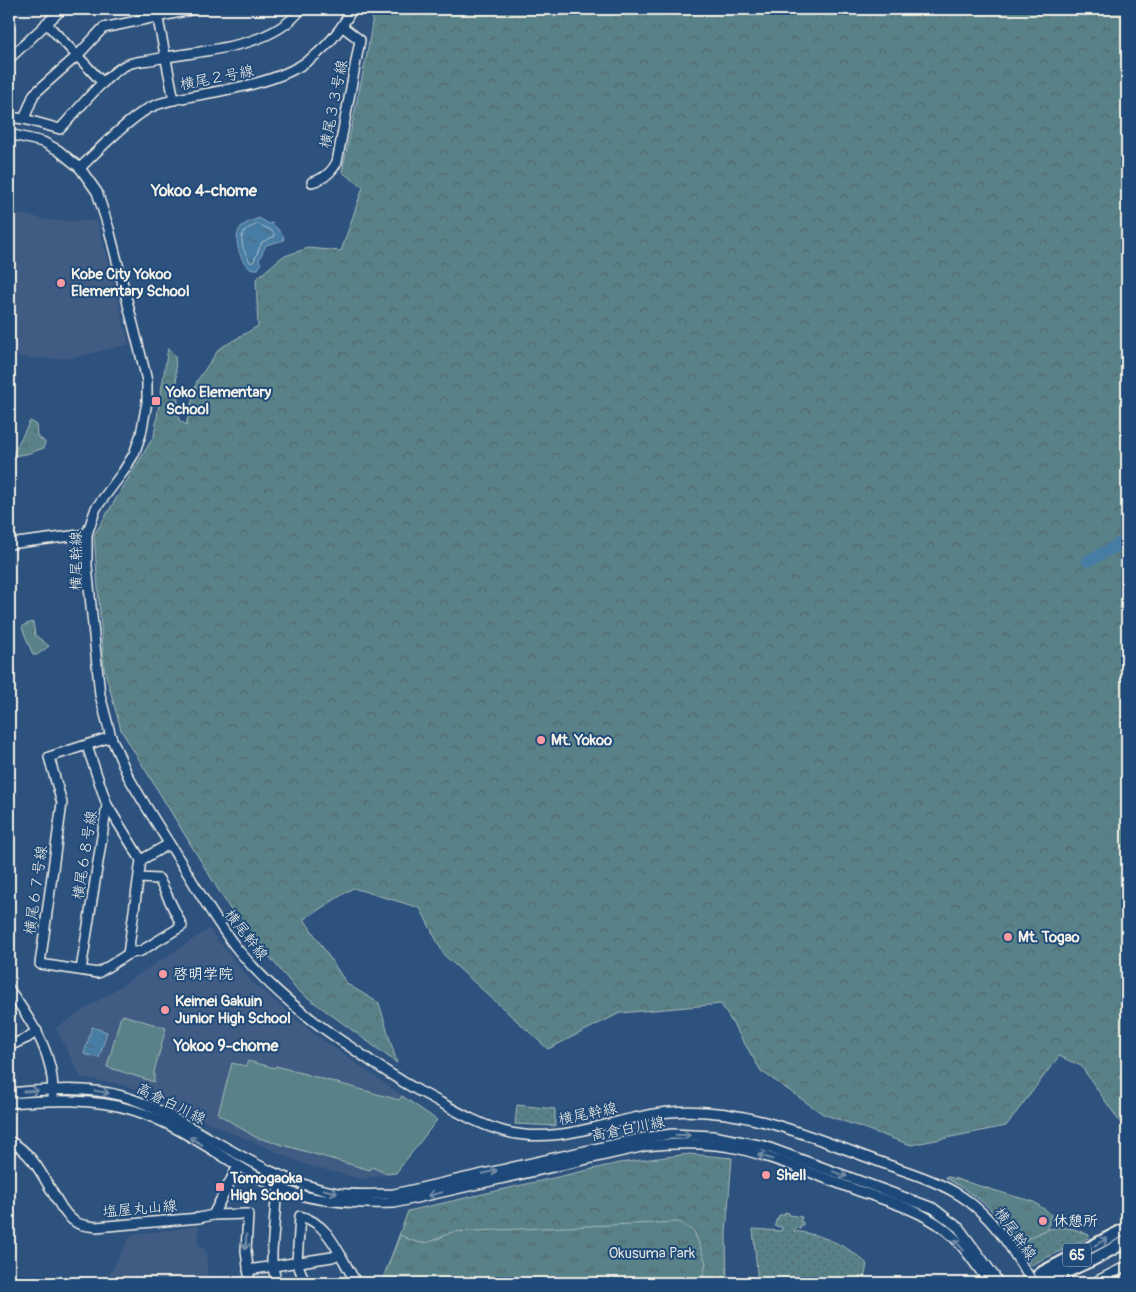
<svg xmlns="http://www.w3.org/2000/svg" width="1136" height="1292" font-family="Pangolin,'Klee One',sans-serif">
<defs>
<pattern id="grass-dots" width="8" height="8" patternUnits="userSpaceOnUse" patternTransform="scale(1.25)"><rect width="8" height="8" fill="#598288"/><path d="M2 2h.1M6 6h.1" fill="none" stroke="#52686a" stroke-width="1.8" stroke-linecap="round"/></pattern>
<pattern id="forest-crowns" width="20" height="18" patternUnits="userSpaceOnUse" patternTransform="scale(1.25)"><rect width="20" height="18" fill="#598288"/><path d="M2 6a3 3 0 1 1 6 0M12 15a3 3 0 1 1 6 0" fill="none" stroke="#52686a"/></pattern>
<pattern id="park-tufts" width="24" height="20" patternUnits="userSpaceOnUse" patternTransform="scale(1.25)"><rect width="24" height="20" fill="#598288"/><path d="M3 7l-1-3M5 7V3M7 7l1-3M15 17l-1-3M17 17v-4M19 17l1-3" fill="none" stroke="#52686a"/></pattern>
<pattern id="water-ripples" width="26" height="14" patternUnits="userSpaceOnUse" patternTransform="scale(1.25)"><rect width="26" height="14" fill="#477ca4"/><path d="M2 4q2-2 4 0t4 0M15 11q2-2 4 0t4 0" fill="none" stroke="#48657a"/></pattern>
</defs>
<rect width="100%" height="100%" fill="#2e527e"/>
<filter id="ink" filterUnits="userSpaceOnUse"><feTurbulence type="fractalNoise" baseFrequency=".02" numOctaves="2"/><feDisplacementMap in="SourceGraphic" scale="10" xChannelSelector="R" yChannelSelector="G"/><feConvolveMatrix kernelMatrix="1 2 1 2 8 2 1 2 1" color-interpolation-filters="sRGB"/></filter>
<g filter="url(#ink)">
<!-- built -->
<g fill="#415c83">
<polygon points="9,212 55,221 97,221 129,344 72,358 35,359 9,355"/>
<polygon points="209,929 251,981 310,1031 437,1120 396,1173 361,1179 307,1165 186,1113 152,1093 114,1083 81,1078 56,1028"/>
<polygon points="199,1226 198,1246 206,1250 208,1283 105,1283 131,1235"/>
</g>
<!-- grass -->
<g fill="url(#grass-dots)" stroke="#a6bab8">
<polygon points="517,1105 555,1109 555,1126 515,1124"/>
<path d="M 785,1212 L 789,1213 L 789,1215 L 802,1217 L 800,1222 L 803,1222 L 803,1225 L 801,1225 L 800,1229 L 795,1228 L 794,1231 C 822,1235 846,1244 867,1264 L 865,1275 L 861,1283 L 758,1283 L 753,1229 L 781,1231 L 782,1227 L 775,1226 L 776,1220 L 778,1219 L 779,1215 L 784,1215 Z"/>
<polygon points="1059,1227 1074,1229 1089,1235 1088,1238 1031,1265 1009,1230 1012,1230 1021,1241 1049,1229"/>
</g>
<!-- forest -->
<g fill="url(#forest-crowns)" stroke="#a6bab8">
<polygon points="374,9 1127,9 1127,1132 1081,1066 1059,1056 1006,1126 911,1145 823,1114 761,1071 721,1004 620,1013 548,1049 444,955 420,908 353,888 304,919 347,984 379,1003 397,1063 296,989 230,909 121,730 104,668 94,535 154,436 168,348 175,356 179,420 186,425 197,381 219,349 258,326 256,279 282,257 308,248 341,251 363,187 342,172 368,49"/>
<polygon points="689,1154 732,1158 726,1233 727,1283 391,1283 382,1282 408,1211 619,1163"/>
</g>
<!-- park -->
<g fill="url(#park-tufts)" stroke="#a6bab8">
<polygon points="30,421 36,424 37,436 45,442 44,448 26,454 12,456"/>
<polygon points="33,622 35,635 49,646 37,655 33,655 22,628 24,625"/>
<path d="M 946,1176 L 1034,1202 L 1051,1214 L 1048,1229 L 1018,1243 C 996,1210 980,1198 946,1178 Z"/>
<path d="M 678,1222 L 694,1231 L 706,1263 L 701,1283 L 381,1283 L 400,1235 C 426,1248 427,1243 452,1232 Z"/>
</g>
<!-- pitch -->
<g fill="#598288" stroke="#a6bab8">
<polygon points="123,1015 166,1028 154,1072 154,1082 107,1067 120,1019"/>
<polygon points="248,1061 275,1068 276,1066 399,1100 402,1096 437,1120 396,1173 387,1174 372,1167 370,1170 255,1137 218,1114 232,1063 246,1066"/>
</g>
<!-- water -->
<g fill="url(#water-ripples)" stroke="#8cabbf">
<path d="M 259,218 L 269,224 L 272,223 L 283,235 L 284,240 L 266,245 L 259,260 L 261,264 L 258,269 C 254,269 250,269 247,266 C 239,258 233,236 241,227 C 245,223 254,220 259,218 Z"/>
<polygon points="92,1027 107,1032 99,1058 84,1054"/>
</g>
<g fill="none" stroke-linecap="round" stroke-linejoin="round">
<!-- shore -->
<path stroke="#afc2cd" stroke-width="1" d="M 258,224 L 271,230 L 275,236 L 262,242 L 254,261 L 251,263 C 246,256 238,241 244,232 C 247,228 253,226 258,224 Z"/>
<!-- river -->
<polyline stroke="#477ca4" stroke-width="12" points="1088,561 1127,540"/>
<!-- minor casing -->
<g stroke="#f4f1e8" stroke-width="12">
<g id="minor">
<polyline points="156,9 174,100"/>
<polyline points="46,23 103,83"/>
<polyline points="9,59 62,9"/>
<path d="M 9,117 L 24,119 L 60,129 C 77,111 105,75 126,65 C 134,61 147,61 156,59 C 201,50 271,49 301,9"/>
<polyline points="24,119 34,94 78,55 103,28 195,9"/>
<path d="M 9,134 L 43,142 L 58,150 L 80,168 L 97,192 L 109,229 L 144,368 L 147,381 L 147,402 L 141,434 L 134,454 L 123,472 L 96,508 L 87,534 L 87,566 L 100,695 L 111,737 L 128,776 C 147,809 168,841 188,874 C 204,900 219,927 239,951 C 272,991 312,1022 355,1050 C 376,1065 397,1079 419,1091 C 447,1105 473,1123 503,1131 C 562,1147 612,1117 670,1112 C 744,1106 812,1137 880,1162 C 907,1172 936,1180 961,1196 C 984,1211 1001,1232 1016,1256"/>
<path d="M 80,168 C 97,151 135,112 156,105 C 171,99 188,97 204,94 C 270,82 319,73 352,9"/>
<path d="M 312,182 C 324,179 331,173 337,162 L 360,40 L 343,27"/>
<polyline points="9,544 87,534"/>
<polyline points="111,737 49,757 62,803 40,964 98,973 128,954 141,860 169,844"/>
<polyline points="107,805 141,860"/>
<polyline points="128,954 141,951 182,926 159,879 139,878"/>
<polyline points="81,970 107,805 87,746"/>
<path d="M 9,989 C 32,1023 54,1052 53,1095"/>
<polyline points="9,1046 27,1038 37,1031"/>
<path d="M 9,1093 C 46,1090 85,1086 122,1096 C 148,1103 171,1117 195,1130 C 241,1156 283,1183 337,1193 C 355,1196 375,1194 394,1194 L 643,1138 L 672,1134 L 713,1136 L 764,1146 L 933,1208 L 959,1228 L 995,1277 L 998,1283"/>
<path d="M 9,1103 C 50,1100 93,1098 133,1110 C 177,1124 215,1153 254,1175 C 267,1182 281,1190 296,1194 C 328,1203 361,1204 394,1203 L 645,1146 C 676,1143 709,1142 740,1149 C 781,1159 820,1177 859,1191 C 887,1201 918,1209 943,1228 C 962,1242 975,1264 989,1283"/>
<path d="M 9,1141 C 33,1152 44,1179 57,1200 C 62,1209 68,1218 77,1223 C 84,1226 90,1226 96,1227 L 199,1218 L 213,1215 L 238,1166"/>
<polyline points="213,1215 248,1214 246,1251 250,1283"/>
<polyline points="248,1270 332,1257 340,1254"/>
<polyline points="277,1283 272,1265 272,1252 276,1200 281,1183"/>
<path d="M 305,1283 L 297,1262 L 300,1216 C 332,1224 340,1260 357,1283"/>
<polyline points="1093,1283 1127,1266"/>
</g>
</g>
<!-- major casing -->
<g stroke="#f4f1e8" stroke-width="15">
<g id="major">
<polyline points="1029,1283 1043,1272 1127,1228"/>
<polyline points="1042,1283 1094,1259 1127,1241"/>
</g>
</g>
<!-- minor -->
<use href="#minor" stroke="#1f4a7a" stroke-width="9"/>
<!-- major -->
<use href="#major" stroke="#1f4a7a" stroke-width="11"/>
<!-- minor-bridge casing -->
<g stroke="#f4f1e8" stroke-width="12" stroke-linecap="butt">
<polyline id="minor-bridge" points="1016,1256 1033,1283"/>
</g>
<!-- minor-bridge -->
<use href="#minor-bridge" stroke="#1f4a7a" stroke-width="9"/>
</g>
<!-- one-way arrows -->
<defs><path id="oneway-shaft" d="M-6 0H5M1.5-3L5.5 0L1.5 3" fill="none" stroke-width="1.6" stroke-linecap="round" stroke-linejoin="round" transform="scale(1.25)"/></defs>
<g stroke="#748da6">
<use href="#oneway-shaft" transform="translate(31 1091) rotate(-3)"/>
<use href="#oneway-shaft" transform="translate(102 1092) rotate(9)"/>
<use href="#oneway-shaft" transform="translate(683 1135) rotate(2)"/>
<use href="#oneway-shaft" transform="translate(196 1141) rotate(-149)"/>
<use href="#oneway-shaft" transform="translate(765 1157) rotate(-162)"/>
<use href="#oneway-shaft" transform="translate(490 1172) rotate(-13)"/>
<use href="#oneway-shaft" transform="translate(840 1174) rotate(20)"/>
<use href="#oneway-shaft" transform="translate(330 1191) rotate(14)"/>
<use href="#oneway-shaft" transform="translate(435 1194) rotate(167)"/>
<use href="#oneway-shaft" transform="translate(246 1242) rotate(93)"/>
<use href="#oneway-shaft" transform="translate(1101 1242) rotate(-29)"/>
<use href="#oneway-shaft" transform="translate(959 1245) rotate(-132)"/>
</g>
</g>
<!-- markers -->
<g fill="#ff9aa2" stroke="#1f4a7a" stroke-width="2">
<circle cx="61" cy="283" r="5"/>
<rect x="151" y="396" width="10" height="10" rx="2.5"/>
<circle cx="541" cy="740" r="5"/>
<circle cx="1008" cy="937" r="5"/>
<circle cx="163" cy="974" r="5"/>
<circle cx="165" cy="1010" r="5"/>
<circle cx="766" cy="1175" r="5"/>
<rect x="215" y="1182" width="10" height="10" rx="2.5"/>
<circle cx="1043" cy="1221" r="5"/>
</g>
<g text-anchor="middle" dominant-baseline="central" stroke-width="4" stroke-linejoin="round" paint-order="stroke">
<!-- shield labels -->
<rect fill="#1f4a7a" stroke="#b4bfc7" stroke-width="1" x="1063" y="1243.5" width="28" height="23" rx="4"/>
<g font-size="14" font-weight="bold" fill="#f4f1e8">
<text x="1077" y="1255">65</text>
</g>
<!-- street labels -->
<g font-size="15" fill="#f4f1e8" stroke="#1f4a7a">
<text transform="translate(217 78) rotate(-11)">横尾２号線</text>
<text transform="translate(334 104) rotate(-79)">横尾３３号線</text>
<text transform="translate(76 561) rotate(-90)">横尾幹線</text>
<text transform="translate(85 855) rotate(-81)">横尾６８号線</text>
<text transform="translate(36 890) rotate(-82)">横尾６７号線</text>
<text transform="translate(246 935) rotate(52)">横尾幹線</text>
<text transform="translate(171 1104) rotate(26)">高倉白川線</text>
<text transform="translate(588 1114) rotate(-12)">横尾幹線</text>
<text transform="translate(628 1129) rotate(-11)">高倉白川線</text>
<text transform="translate(140 1209) rotate(-5)">塩屋丸山線</text>
<text transform="translate(1015 1234) rotate(54)">横尾幹線</text>
</g>
<!-- poi labels -->
<g font-size="15" font-weight="bold" fill="#f4f1e8" stroke="#1f4a7a" text-anchor="start">
<text x="71" y="274">Kobe City Yokoo<tspan x="71" dy="17">Elementary School</tspan></text>
<text x="166" y="392">Yoko Elementary<tspan x="166" dy="17">School</tspan></text>
<text x="551" y="740">Mt. Yokoo</text>
<text x="1018" y="937">Mt. Togao</text>
<text x="173" y="974">啓明学院</text>
<text x="175" y="1001">Keimei Gakuin<tspan x="175" dy="17">Junior High School</tspan></text>
<text x="776" y="1175">Shell</text>
<text x="230" y="1178">Tomogaoka<tspan x="230" dy="17">High School</tspan></text>
<text x="1053" y="1221">休憩所</text>
</g>
<!-- park labels -->
<g font-size="15" fill="#dde0da" stroke="#1f4a7a">
<text x="652" y="1253">Okusuma Park</text>
</g>
<!-- neighbourhood labels -->
<g font-size="16" font-weight="bold" fill="#f4f1e8" stroke="#1f4a7a">
<text x="204" y="191">Yokoo 4-chome</text>
<text x="226" y="1046">Yokoo 9-chome</text>
</g>
</g>
<!-- margin -->
<rect width="1136" height="1292" fill="none" stroke="#1f4a7a" stroke-width="30"/>
<rect x="15" y="15" width="1106" height="1262" fill="none" stroke="#f4f1e8" stroke-width="2" filter="url(#ink)"/>
</svg>
